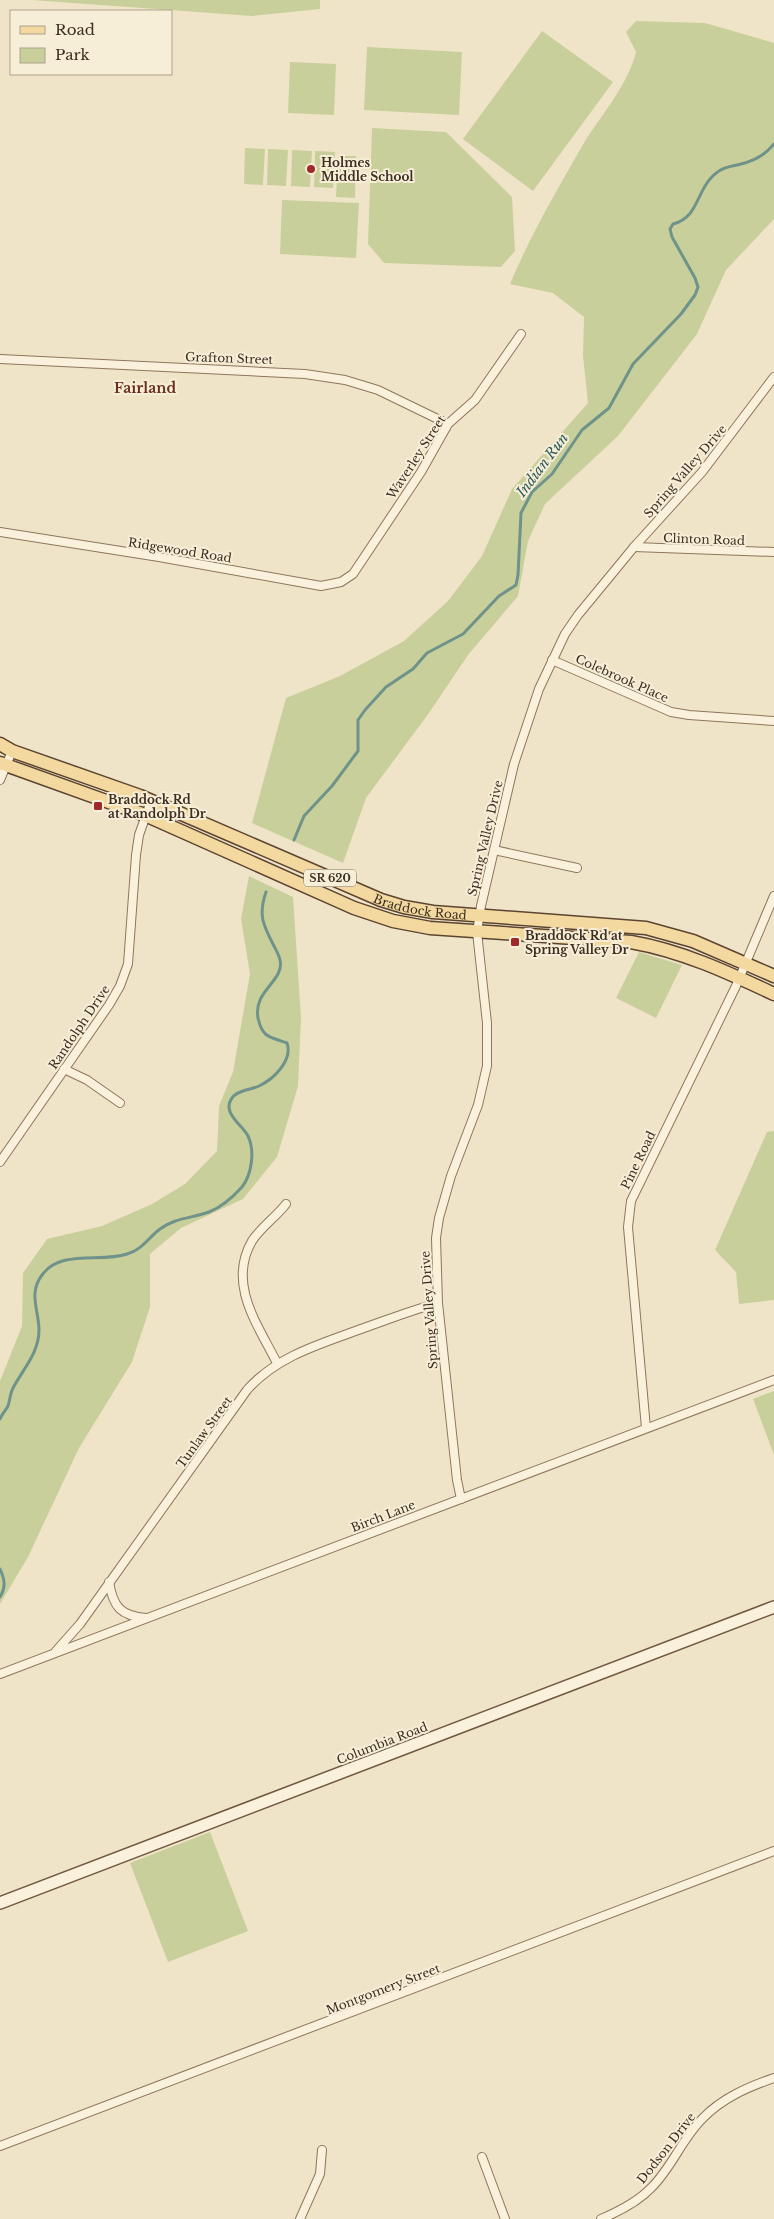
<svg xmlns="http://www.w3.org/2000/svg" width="774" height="2219" font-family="'Libre Baskerville',serif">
<rect width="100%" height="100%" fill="#f0e4c8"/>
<!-- green -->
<g fill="#c9cf9b">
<polygon points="32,0 320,0 320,9 252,16"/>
<path d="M 636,21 L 705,23 L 774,43 L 774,219 L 726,270 L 697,334 L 618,436 L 545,504 L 528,541 L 518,596 L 468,655 L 429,713 L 366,798 L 343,863 L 252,823 L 286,698 L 340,676 L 404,641 L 448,601 L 482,556 L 512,489 L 588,403 L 583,356 L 584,317 L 553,293 L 510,284 C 531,234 558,188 585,141 C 603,113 628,84 636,52 L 626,32 Z"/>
<polygon points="542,31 613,82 533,191 463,139"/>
<polygon points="367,47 462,52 459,115 364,110"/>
<polygon points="290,62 336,64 334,115 288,113"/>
<polygon points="372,128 446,132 512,197 515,251 501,267 384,263 368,244"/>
<polygon points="245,148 265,149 263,185 244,184"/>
<polygon points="268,149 288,150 286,186 267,185"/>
<polygon points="292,150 312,151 310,187 291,186"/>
<polygon points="315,151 335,152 333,188 314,187"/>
<polygon points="338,156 356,156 355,198 336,197"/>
<polygon points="282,200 359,203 356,258 280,254"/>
<polygon points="249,876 293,897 301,1018 298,1086 277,1157 243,1199 181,1228 150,1254 150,1307 132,1362 79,1448 28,1557 0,1604 0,1381 22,1326 23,1273 47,1239 102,1226 152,1204 185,1184 217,1151 219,1106 233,1072 250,974 241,919"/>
<polygon points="639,952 682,965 656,1018 616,998"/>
<polygon points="774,1131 774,1300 739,1304 736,1272 715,1250 767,1132"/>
<polygon points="774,1391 774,1455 753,1399"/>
<polygon points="210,1832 248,1931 168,1962 130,1863"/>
</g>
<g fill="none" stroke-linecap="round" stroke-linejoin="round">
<!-- stream -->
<g stroke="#6f938a" stroke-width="3">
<path d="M 294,840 L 304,816 L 332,786 L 358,751 L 358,720 L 365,710 L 386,687 L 413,669 L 427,653 L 463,634 L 499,596 L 516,585 L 518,575 L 521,513 L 532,492 L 552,474 L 582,430 L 609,408 L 633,364 L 681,314 L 695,295 L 698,287 L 695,278 L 672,237 L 670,229 L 673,224 C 701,217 695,187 719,171 C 726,166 734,166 741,164 C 754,161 766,154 774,144"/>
<path d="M 0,1419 C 2,1414 6,1410 8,1406 C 10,1400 10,1394 13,1388 C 23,1369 39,1353 39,1330 C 39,1311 28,1293 42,1275 C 61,1249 100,1263 127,1254 C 142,1250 148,1238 160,1229 C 174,1218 193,1218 209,1212 C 222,1207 233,1197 242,1187 C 252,1174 255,1151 248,1136 C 243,1125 221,1113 232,1098 C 237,1090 251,1090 259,1086 C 274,1079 293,1060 287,1043 C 269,1037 262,1037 258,1018 C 253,990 285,981 280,960 C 279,955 276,950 274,946 C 263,925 258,915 266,892"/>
<path d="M 0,1569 C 5,1580 6,1587 0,1597"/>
</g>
<!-- street casing -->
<g stroke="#8d765c" stroke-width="10">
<g id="street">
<polyline points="0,359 305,374 345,380 378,390 448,424"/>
<polyline points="0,532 159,557 321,586 341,582 353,574 421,472 448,424 475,400 521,334"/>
<polyline points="634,547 774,552"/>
<polyline points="552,660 671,712 689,715 774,721"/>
<polyline points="0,780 12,751"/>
<polyline points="494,850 577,868"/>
<polyline points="64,1069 87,1080 120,1103"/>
<polyline points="0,1162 109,1005 120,986 128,964 136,855 139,835 151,801"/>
<path d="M 277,1363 C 258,1325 227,1284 252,1241 C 261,1227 276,1217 286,1204"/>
<polyline points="646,1428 628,1227 631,1201 736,986 774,896"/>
<polyline points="461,1499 457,1480 438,1303 436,1238 439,1218 451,1176 478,1105 487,1066 487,1023 477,932 481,906 514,764 539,689 565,634 578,615 634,547 702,472 774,377"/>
<path d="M 109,1582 C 113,1607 121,1616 146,1618"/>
<path d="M 56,1651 L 80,1624 L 247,1390 C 277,1356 320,1344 361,1329 C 387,1320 412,1310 438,1303"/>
<polyline points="0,1674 774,1380"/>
<polyline points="0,2146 774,1851"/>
<polyline points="482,2157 505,2219"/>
<polyline points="300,2219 320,2174 322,2150"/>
<path d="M 601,2219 C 620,2211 638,2202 652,2187 C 672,2167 682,2139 702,2119 C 722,2098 748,2087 774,2078"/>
</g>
</g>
<!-- secondary casing -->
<g stroke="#6f573f" stroke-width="14">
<polyline id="secondary" points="0,1903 774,1607"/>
</g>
<!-- primary casing -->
<g stroke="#5b4430" stroke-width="15">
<g id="primary">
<path id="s1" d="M 0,744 L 12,751 L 140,796 L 381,900 L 404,907 L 433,912 L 646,928 L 693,941 L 774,976"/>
<path d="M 0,763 L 145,815 L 354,908 L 393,921 L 430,928 L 631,942 C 682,951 727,972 774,994"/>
</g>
</g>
<!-- street -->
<use href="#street" stroke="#faf1dc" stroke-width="8"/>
<!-- secondary -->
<use href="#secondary" stroke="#faf1dc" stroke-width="11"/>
<!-- primary -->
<use href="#primary" stroke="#f3d9a0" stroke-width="12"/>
</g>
<!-- markers -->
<g fill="#9e2a2b" stroke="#f7eed8" stroke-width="2">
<circle cx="311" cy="169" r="5"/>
<rect x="93" y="801" width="10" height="10" rx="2.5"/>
<rect x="510" y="937" width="10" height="10" rx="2.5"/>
</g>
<g text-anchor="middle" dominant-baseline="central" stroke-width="4" stroke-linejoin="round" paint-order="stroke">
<!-- shield labels -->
<rect fill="#f7eed8" stroke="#756857" stroke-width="1" x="304" y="869.5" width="52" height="17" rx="4"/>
<g font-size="11" font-weight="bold" fill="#3d2e20">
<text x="330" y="878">SR 620</text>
</g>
<!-- poi labels -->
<g font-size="12" font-weight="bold" fill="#3d2e20" stroke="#f7eed8" text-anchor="start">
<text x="321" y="162">Holmes<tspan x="321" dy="14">Middle School</tspan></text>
<text x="108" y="799">Braddock Rd<tspan x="108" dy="14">at Randolph Dr</tspan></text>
<text x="525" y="935">Braddock Rd at<tspan x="525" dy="14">Spring Valley Dr</tspan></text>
</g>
<!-- street labels -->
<g font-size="12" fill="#3d2e20" stroke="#f7eed8">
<text transform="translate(229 358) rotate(2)">Grafton Street</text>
<text transform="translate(416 457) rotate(-57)">Waverley Street</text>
<text transform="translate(685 471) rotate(-49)">Spring Valley Drive</text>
<text transform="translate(704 539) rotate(2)">Clinton Road</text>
<text transform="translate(180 550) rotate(9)">Ridgewood Road</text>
<text transform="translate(622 678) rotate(24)">Colebrook Place</text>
<text transform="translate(485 838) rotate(-77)">Spring Valley Drive</text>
<text stroke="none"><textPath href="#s1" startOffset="452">Braddock Road</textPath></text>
<text transform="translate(79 1027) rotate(-56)">Randolph Drive</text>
<text transform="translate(638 1160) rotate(-64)">Pine Road</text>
<text transform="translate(429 1310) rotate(-94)">Spring Valley Drive</text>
<text transform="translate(204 1432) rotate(-54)">Tunlaw Street</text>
<text transform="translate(383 1516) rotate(-21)">Birch Lane</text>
<text transform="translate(382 1743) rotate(-21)">Columbia Road</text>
<text transform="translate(383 1989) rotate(-21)">Montgomery Street</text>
<text transform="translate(666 2148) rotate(-52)">Dodson Drive</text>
</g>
<!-- neighbourhood labels -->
<g font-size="14" font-weight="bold" fill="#6b2e1e" stroke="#f7eed8">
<text x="145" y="388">Fairland</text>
</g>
<!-- water labels -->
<g font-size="14" font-style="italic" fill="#2f5d5a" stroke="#f7eed8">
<text transform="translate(542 465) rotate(-53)">Indian Run</text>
</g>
</g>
<!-- legend -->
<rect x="10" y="10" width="162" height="65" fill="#f7eed8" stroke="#ada18e"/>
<rect x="20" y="26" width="25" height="8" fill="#f3d9a0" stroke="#ada18e"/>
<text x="55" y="35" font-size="15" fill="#3d2e20">Road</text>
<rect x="20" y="48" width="25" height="15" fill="#c9cf9b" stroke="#ada18e"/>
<text x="55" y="60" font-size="15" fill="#3d2e20">Park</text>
</svg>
